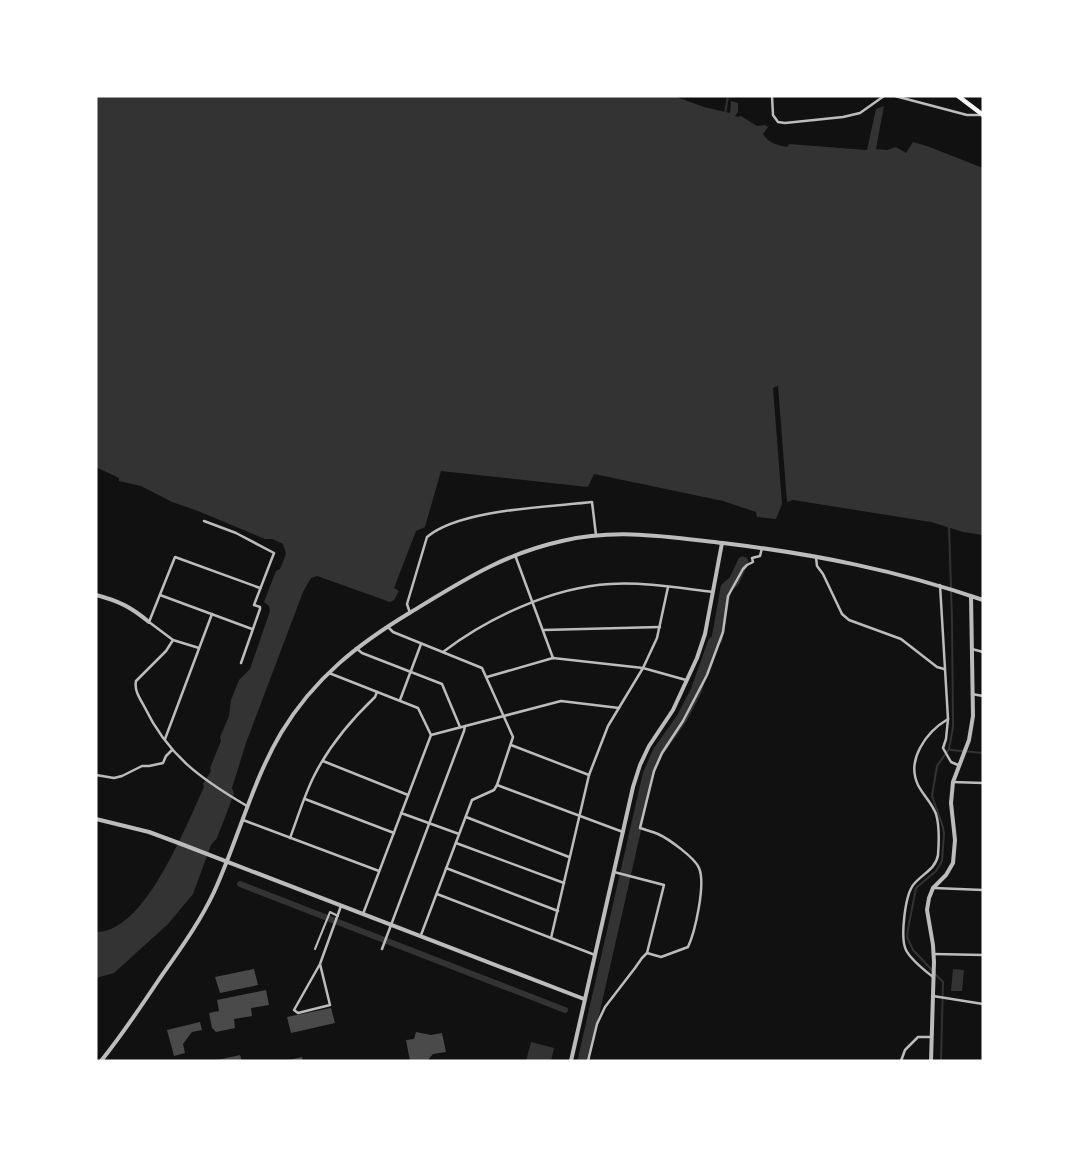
<svg xmlns="http://www.w3.org/2000/svg" width="1079" height="1157" font-family="'Sofia Sans Condensed',sans-serif">
<rect width="100%" height="100%" fill="#111"/>
<!-- water -->
<g fill="#333">
<path d="M 96,96 L 674,96 L 704,107 L 730,113 L 731,101 L 738,103 L 738,112 L 735,116 L 737,117 L 741,116 L 757,126 L 765,125 L 768,127 L 763,134 C 768,143 778,145 787,147 L 789,144 L 867,150 L 876,109 L 884,106 L 876,149 L 887,150 L 896,147 L 906,153 L 913,142 L 927,146 L 983,168 L 983,535 L 963,532 L 931,522 L 793,500 L 787,502 L 778,386 L 773,388 L 782,504 L 776,519 L 757,517 L 756,512 L 723,501 L 594,474 L 588,487 L 441,471 L 425,527 L 416,531 L 394,588 L 399,591 L 394,600 L 390,602 L 317,576 L 311,578 L 303,592 L 246,743 L 232,788 L 234,793 L 229,807 L 217,838 L 211,845 L 193,894 L 168,924 L 114,973 L 96,978 L 96,932 C 101,932 107,931 111,929 C 152,912 186,826 204,787 L 203,784 L 211,771 L 210,768 L 221,741 L 220,737 L 229,716 L 231,700 L 239,680 L 250,669 L 270,611 L 269,606 L 264,602 L 276,571 L 280,569 L 286,554 L 283,544 L 272,539 L 265,539 L 198,511 L 172,502 L 141,486 L 119,481 L 119,478 L 96,467 Z"/>
<polygon points="953,969 964,970 962,991 951,991"/>
<polygon points="531,1042 554,1048 551,1061 526,1061"/>
</g>
<g fill="none" stroke-linecap="round" stroke-linejoin="round">
<!-- stream -->
<g stroke="#333" stroke-width="2">
<polyline points="725,114 728,96"/>
<polyline points="949,749 951,750 983,753"/>
<polyline points="932,970 913,950 907,937 908,929 916,888 936,871 942,861 944,834 943,827 932,796 937,766 949,749 953,727 952,621 949,525"/>
<polyline points="935,974 943,982 941,1061"/>
</g>
<!-- canal -->
<polyline stroke="#333" stroke-width="6" points="240,884 565,1010"/>
<!-- river -->
<polyline stroke="#333" stroke-width="11" points="583,1061 648,775 658,752 682,718 696,691 713,643 717,639 726,588 734,581 743,562"/>
</g>
<!-- building -->
<g fill="#4a4a4a">
<polygon points="254,969 258,985 220,993 215,977"/>
<polygon points="266,990 269,1005 251,1008 252,1016 234,1019 235,1028 216,1032 212,1028 209,1013 219,1011 217,1000"/>
<polygon points="331,1008 335,1023 291,1033 287,1017"/>
<polygon points="200,1022 202,1030 192,1032 183,1044 185,1053 174,1056 167,1030"/>
<polygon points="416,1032 431,1035 442,1033 446,1052 433,1054 427,1061 410,1061 406,1040 414,1039"/>
<polygon points="240,1055 242,1061 217,1061 217,1060"/>
<polygon points="302,1057 303,1061 289,1061 289,1060"/>
</g>
<g fill="none" stroke-linecap="round" stroke-linejoin="round">
<!-- pedestrian -->
<polyline stroke="#bcbcbc" stroke-width="2" points="315,949 330,912 338,916"/>
<!-- minor -->
<g stroke="#bcbcbc" stroke-width="2.5">
<polyline points="772,96 773,115 778,122 785,123 843,117 860,113 884,96"/>
<polyline points="895,96 967,115 981,115"/>
<polyline points="204,521 236,533 274,553 254,605 260,607 260,609 241,663"/>
<polyline points="515,555 553,658"/>
<polyline points="816,557 817,566 823,574 842,614 849,620 901,639 937,667 944,669"/>
<polyline points="940,585 948,719 946,739 943,748 951,762 958,765"/>
<polyline points="160,595 252,629"/>
<path d="M 410,613 L 407,604 L 427,537 C 460,509 549,507 592,502 L 596,535"/>
<polyline points="388,627 393,632 482,668 513,737 497,785 494,790 472,800 421,935"/>
<polyline points="544,630 660,627"/>
<path d="M 173,640 L 166,651 L 136,681 C 134,690 140,699 144,706 C 168,756 201,779 247,806"/>
<polyline points="199,648 173,640 149,622 175,557 260,588"/>
<polyline points="356,648 362,653 442,684 460,727"/>
<polyline points="972,649 983,652"/>
<path d="M 443,652 C 488,618 553,587 610,584 C 645,582 679,588 713,592"/>
<polyline points="329,673 418,708 431,735 363,914"/>
<polyline points="487,677 553,658 643,668 686,680"/>
<polyline points="972,694 983,696"/>
<polyline points="400,700 421,644"/>
<polyline points="431,735 561,701 619,708"/>
<polyline points="165,739 212,614"/>
<polyline points="511,745 589,775"/>
<polyline points="323,761 408,795"/>
<polyline points="96,775 114,778 122,776 142,766 149,766 163,763 166,756 172,750"/>
<polyline points="953,782 983,783"/>
<polyline points="497,785 623,832"/>
<polyline points="305,799 394,833"/>
<polyline points="401,813 459,834"/>
<polyline points="466,817 569,857"/>
<polyline points="243,820 379,871"/>
<path d="M 290,838 C 298,817 304,796 314,776 C 329,746 351,720 375,697 L 377,692"/>
<polyline points="456,843 564,883"/>
<polyline points="446,868 558,911"/>
<polyline points="934,888 983,890"/>
<polyline points="437,894 595,955"/>
<polyline points="551,938 589,775 608,726 643,668 657,638 668,587"/>
<polyline points="382,949 464,731 465,726"/>
<path d="M 647,953 L 661,957 L 688,947 C 695,932 706,884 699,868 C 695,858 669,839 658,834 C 653,832 646,830 640,828 L 654,771 L 662,753 L 683,721 L 707,675 L 723,632 L 728,596 L 743,569 L 747,565 L 753,562 L 752,558 L 760,556 L 762,548"/>
<polyline points="934,954 983,955"/>
<polyline points="320,964 330,1005 298,1013 294,1010 320,964 341,906"/>
<path d="M 933,977 C 924,970 911,960 906,950 C 900,938 905,894 914,884 C 922,874 936,869 938,855 C 939,842 940,827 936,814 C 932,803 923,795 918,785 C 906,760 926,732 948,719"/>
<polyline points="933,996 983,1004"/>
<polyline points="588,1061 597,1024 605,1007 635,968 642,958 647,953 664,885 614,872"/>
<polyline points="901,1061 905,1050 918,1037 931,1037"/>
</g>
<!-- tertiary -->
<g stroke="#bcbcbc" stroke-width="4">
<path d="M 96,595 C 119,601 131,607 149,622"/>
<polyline points="96,819 149,832 176,842 584,999"/>
<path d="M 101,1061 C 122,1035 140,1008 158,981 C 178,952 199,924 214,892 C 238,840 252,782 281,733 C 314,678 358,644 411,612 C 462,581 503,554 562,541 C 616,528 669,537 723,543 C 814,554 896,570 983,600"/>
<polyline points="571,1061 633,787 640,765 649,746 673,710 697,658 705,634 722,543"/>
<polyline points="931,1061 934,962 933,945 927,910 929,898 933,888 946,875 953,863 955,840 951,803 953,782 969,740 973,716 971,596"/>
</g>
<!-- primary -->
<polyline stroke="#f5f5f5" stroke-width="4.5" points="958,96 983,115"/>
</g>
<!-- border -->
<rect width="1079" height="1157" fill="none" stroke="#ffffff" stroke-width="195"/>
</svg>
